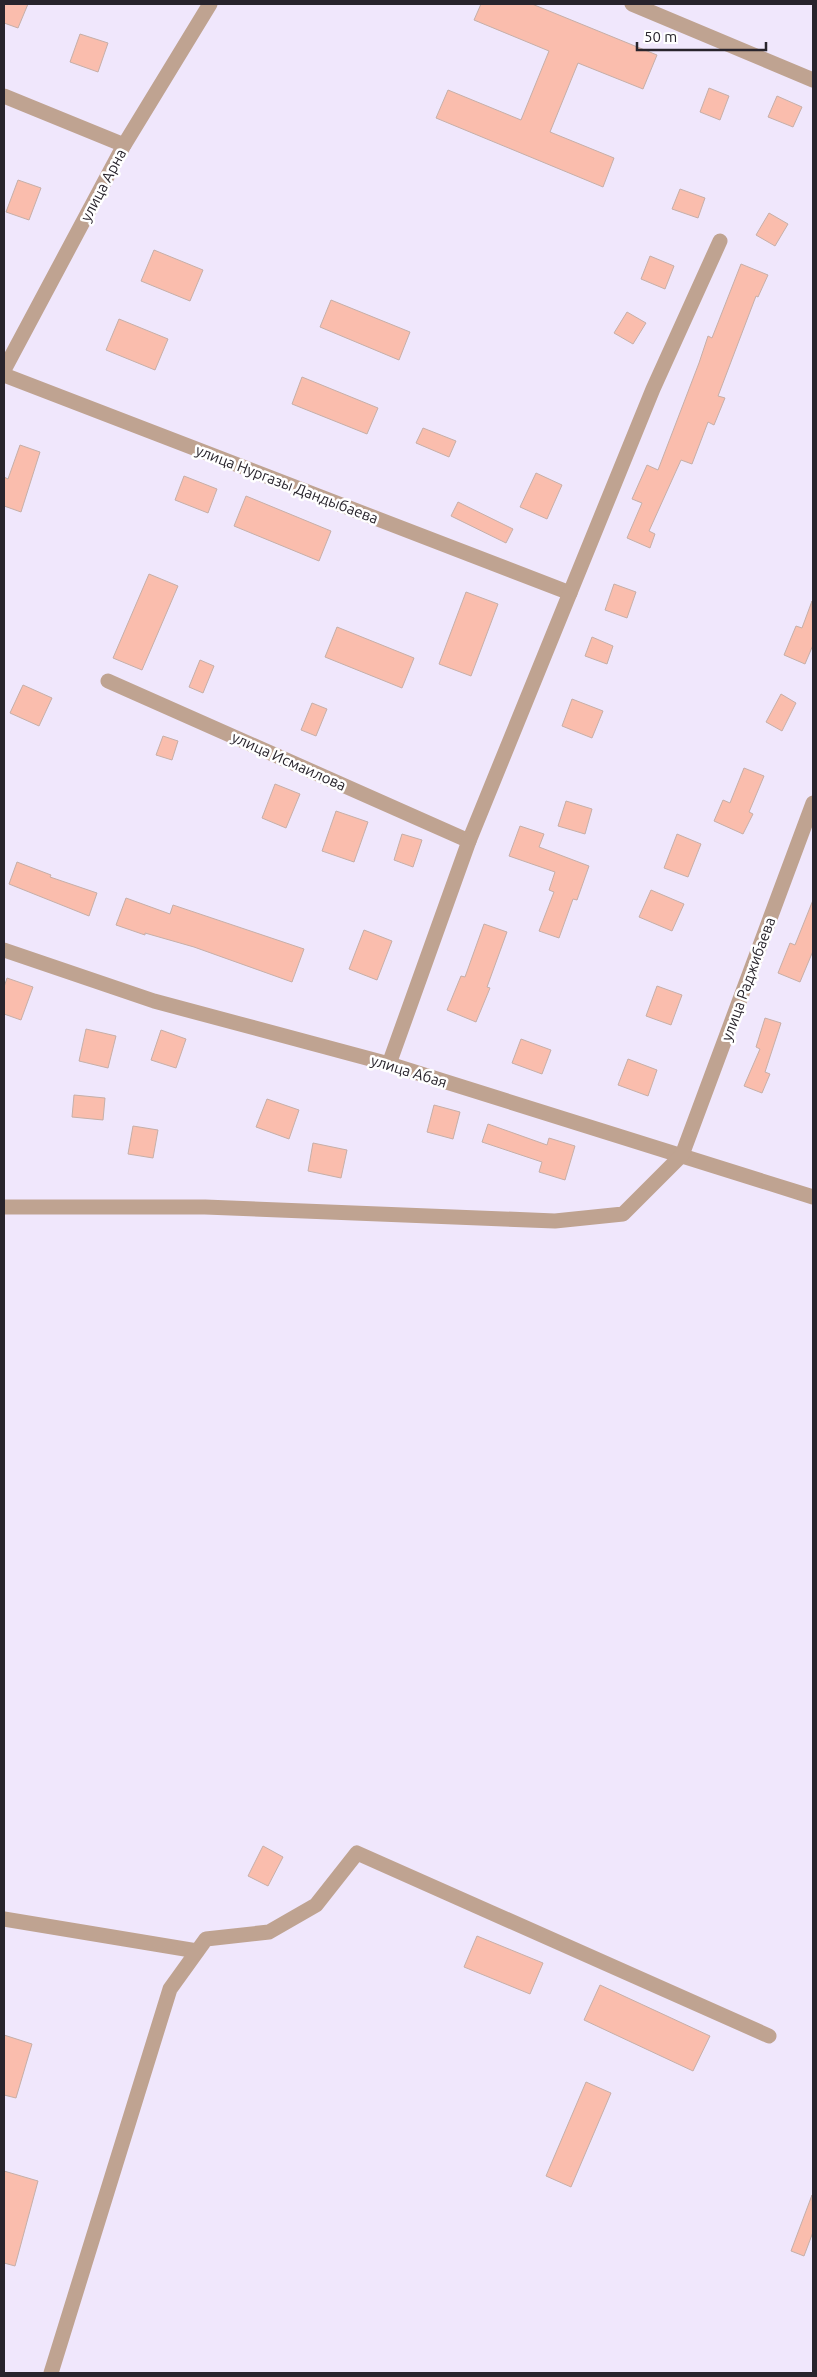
<svg xmlns="http://www.w3.org/2000/svg" width="817" height="2377" font-family="Ubuntu,sans-serif">
<rect width="100%" height="100%" fill="#f0e7fc"/>
<!-- building -->
<g fill="#fabdad" stroke="#c6afa8">
<polygon points="4,4 28,4 18,28 4,23"/>
<polygon points="481,4 532,4 657,55 643,89 578,63 550,132 614,158 603,187 436,118 448,90 521,120 549,51 474,20"/>
<polygon points="80,34 108,43 98,72 70,62"/>
<polygon points="709,88 729,96 720,120 700,112"/>
<polygon points="777,96 802,107 793,127 768,117"/>
<polygon points="18,180 41,188 29,220 6,212"/>
<polygon points="680,189 705,198 698,218 672,209"/>
<polygon points="769,213 788,224 775,246 756,235"/>
<polygon points="154,250 203,270 190,301 141,281"/>
<polygon points="650,256 674,266 665,289 641,279"/>
<polygon points="741,264 768,275 758,297 756,296 718,396 725,398 714,425 708,422 692,464 681,460 649,531 655,534 650,548 627,538 642,503 632,499 647,465 658,470 699,363 708,336 712,338"/>
<polygon points="331,300 410,332 399,360 320,327"/>
<polygon points="627,312 646,323 633,344 614,333"/>
<polygon points="119,319 168,339 155,370 106,350"/>
<polygon points="302,377 378,408 367,434 292,404"/>
<polygon points="423,428 456,441 449,457 416,443"/>
<polygon points="20,445 40,452 21,512 4,506 4,477 8,479"/>
<polygon points="536,473 562,485 547,519 520,507"/>
<polygon points="184,476 217,489 208,513 175,500"/>
<polygon points="246,496 331,531 319,561 234,526"/>
<polygon points="458,502 513,529 506,543 451,516"/>
<polygon points="149,574 178,586 142,670 113,658"/>
<polygon points="614,584 636,592 627,618 605,610"/>
<polygon points="466,592 498,604 471,676 439,664"/>
<polygon points="812,601 813,645 805,664 784,655 796,626 802,628"/>
<polygon points="337,627 414,658 402,688 325,657"/>
<polygon points="592,637 613,646 607,664 585,656"/>
<polygon points="200,660 214,666 203,693 189,687"/>
<polygon points="23,685 52,698 39,726 10,713"/>
<polygon points="781,694 796,703 782,731 766,722"/>
<polygon points="572,699 603,711 592,738 562,726"/>
<polygon points="312,703 327,709 316,736 301,730"/>
<polygon points="163,736 178,741 172,760 156,755"/>
<polygon points="744,768 764,776 749,812 753,814 743,834 714,821 723,800 730,803"/>
<polygon points="275,784 300,794 286,828 262,818"/>
<polygon points="566,801 592,809 585,834 558,826"/>
<polygon points="336,811 368,822 354,862 322,851"/>
<polygon points="520,826 544,834 539,847 589,866 577,900 573,899 559,938 539,931 554,892 549,890 555,872 509,856"/>
<polygon points="402,834 422,840 413,867 394,860"/>
<polygon points="677,834 701,844 688,877 664,868"/>
<polygon points="17,862 51,875 50,877 97,893 89,916 9,884"/>
<polygon points="651,890 684,904 672,931 639,917"/>
<polygon points="126,898 170,914 173,905 304,949 292,982 194,947 145,933 145,935 116,925"/>
<polygon points="813,900 813,951 800,982 778,973 790,943 795,945"/>
<polygon points="484,924 507,932 487,987 490,988 476,1022 447,1010 461,976 465,977"/>
<polygon points="364,930 392,941 377,980 349,969"/>
<polygon points="7,978 33,987 21,1020 4,1014 4,987"/>
<polygon points="657,986 682,995 671,1025 646,1016"/>
<polygon points="765,1018 781,1023 765,1072 770,1074 762,1093 744,1086 760,1049 756,1047"/>
<polygon points="86,1029 116,1036 108,1068 79,1061"/>
<polygon points="161,1030 186,1039 176,1068 151,1060"/>
<polygon points="521,1039 551,1050 542,1074 512,1063"/>
<polygon points="628,1059 657,1070 648,1096 618,1085"/>
<polygon points="74,1095 105,1098 103,1120 72,1117"/>
<polygon points="267,1099 299,1110 289,1139 256,1127"/>
<polygon points="434,1105 460,1112 453,1139 427,1132"/>
<polygon points="488,1124 547,1145 549,1138 575,1146 565,1180 539,1172 542,1162 482,1142"/>
<polygon points="133,1126 158,1130 153,1158 128,1154"/>
<polygon points="313,1143 347,1150 341,1178 308,1171"/>
<polygon points="263,1846 283,1857 268,1886 248,1876"/>
<polygon points="477,1936 543,1963 530,1994 464,1967"/>
<polygon points="600,1985 710,2036 693,2071 584,2020"/>
<polygon points="4,2035 32,2044 16,2098 4,2095"/>
<polygon points="586,2082 611,2093 571,2187 546,2176"/>
<polygon points="4,2171 38,2181 15,2266 4,2263"/>
<polygon points="812,2195 813,2232 804,2256 791,2251"/>
</g>
<g fill="none" stroke-linecap="round" stroke-linejoin="round">
<!-- minor -->
<g stroke="#bfa391" stroke-width="15">
<polyline points="632,4 813,80"/>
<polyline points="4,96 124,145"/>
<polyline points="4,370 124,145 210,4"/>
<polyline points="4,375 570,593"/>
<polyline points="108,681 469,841"/>
<polyline points="4,950 154,1001 389,1064 813,1197"/>
<polyline points="389,1064 469,841 653,389 720,241"/>
<polyline points="4,1207 205,1207 555,1221 623,1214 682,1155 813,803"/>
<polyline points="4,1919 197,1951"/>
<polyline points="51,2373 170,1989 206,1939 269,1932 316,1905 357,1853 769,2036"/>
</g>
</g>
<g text-anchor="middle" dominant-baseline="central" stroke-width="5" stroke-linejoin="round" paint-order="stroke">
<!-- street labels -->
<g font-size="15" fill="#28242c" stroke="#fff">
<text transform="translate(103 185) rotate(-62)">улица Арна</text>
<text transform="translate(287 484) rotate(21)">улица Нургазы Дандыбаева</text>
<text transform="translate(289 761) rotate(24)">улица Исмаилова</text>
<text transform="translate(748 979) rotate(-70)">улица Раджибаева</text>
<text transform="translate(409 1071) rotate(17)">улица Абая</text>
</g>
</g>
<!-- border -->
<rect width="817" height="2377" fill="none" stroke="#28242c" stroke-width="10"/>
<!-- scale -->
<path d="M637 42v8h129v-8" fill="none" stroke="#28242c" stroke-width="2.5"/>
<text x="644" y="42" font-size="15" fill="#28242c" stroke="#ffffff" stroke-width="4" paint-order="stroke">50 m</text>
</svg>
